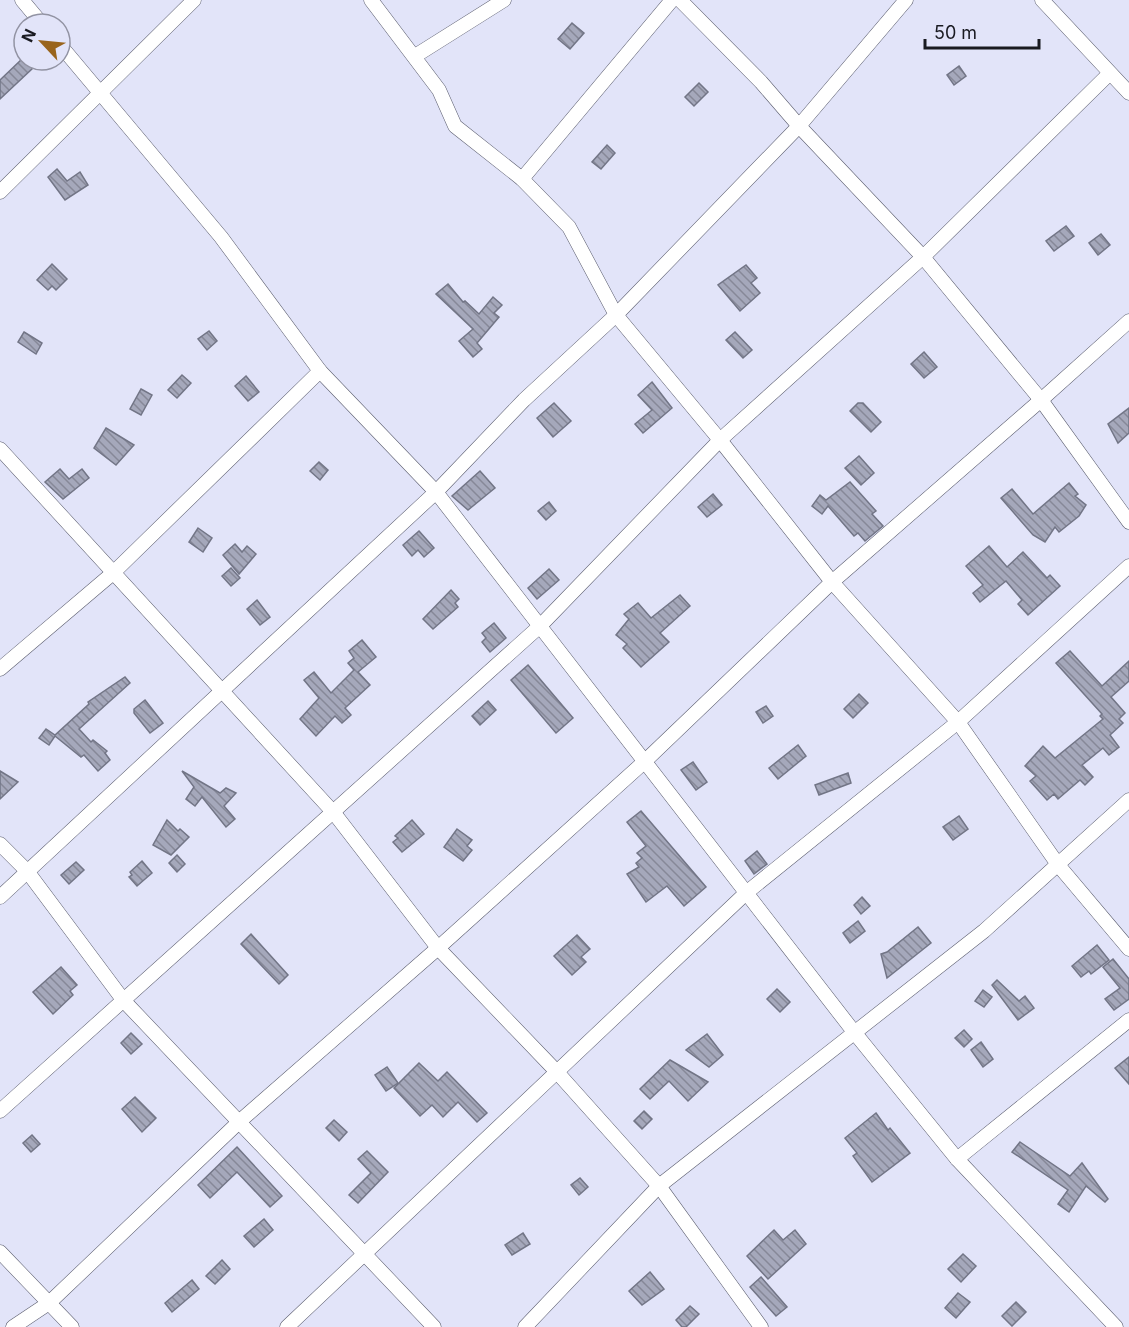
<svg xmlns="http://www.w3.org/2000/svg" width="1129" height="1327" font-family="Inter,sans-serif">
<defs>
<pattern id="building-back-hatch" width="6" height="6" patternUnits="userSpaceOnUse" patternTransform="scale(1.5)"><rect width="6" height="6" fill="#a5a8bb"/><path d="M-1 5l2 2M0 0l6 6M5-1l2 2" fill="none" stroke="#868898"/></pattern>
</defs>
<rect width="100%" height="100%" fill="#e2e4f9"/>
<!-- building -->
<g fill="url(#building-back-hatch)" stroke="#727586" stroke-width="1.5">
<polygon points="572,23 584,33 570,49 558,39"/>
<polygon points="23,58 33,68 0,99 0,80"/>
<polygon points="959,66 966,76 954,85 947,75"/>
<polygon points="699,83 708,92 694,106 685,97"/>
<polygon points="607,145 615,153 601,169 592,162"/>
<polygon points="57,169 67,181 80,172 88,185 65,200 48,177"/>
<polygon points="1066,226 1074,236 1054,251 1046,241"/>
<polygon points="1101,234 1110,245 1098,255 1089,243"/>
<polygon points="52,264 67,279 56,290 52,286 48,290 37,280"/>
<polygon points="746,265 757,278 751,283 760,293 740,311 718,285"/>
<polygon points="448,284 463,302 465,301 479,314 493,297 502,305 494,313 499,317 477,343 482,349 473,357 459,341 473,329 436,294"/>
<polygon points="209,331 217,341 207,350 198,339"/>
<polygon points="24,332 42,343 36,354 18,342"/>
<polygon points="735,332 752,350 743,358 726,340"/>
<polygon points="924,352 937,367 924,378 911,364"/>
<polygon points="182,375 191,383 177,398 168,390"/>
<polygon points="246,376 259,392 248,401 235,386"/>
<polygon points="652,382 672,408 643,433 635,424 652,410 638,395"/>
<polygon points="141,389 152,395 141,415 130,409"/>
<polygon points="554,403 571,421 553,437 537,418"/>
<polygon points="858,403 863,403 881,422 871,432 850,411"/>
<polygon points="1129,408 1129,433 1118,443 1108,424"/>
<polygon points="106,428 134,445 116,465 94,448"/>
<polygon points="859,456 874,473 861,485 845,468"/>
<polygon points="319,462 328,470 320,480 310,471"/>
<polygon points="60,469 69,479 82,469 89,478 63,499 45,482"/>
<polygon points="480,471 495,488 468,510 452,496"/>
<polygon points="850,482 876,511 872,514 883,526 865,541 858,533 854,536 828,506 822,514 812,506 820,495 826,500"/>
<polygon points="1069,483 1078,494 1075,496 1086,505 1079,516 1059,532 1055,527 1045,542 1033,535 1001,498 1012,489 1033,514"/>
<polygon points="713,494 722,505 707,517 698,507"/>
<polygon points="549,502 556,511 546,520 538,511"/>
<polygon points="198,528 212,538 203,552 189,542"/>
<polygon points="419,531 434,548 424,557 418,550 412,556 403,545"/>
<polygon points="235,544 242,552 247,546 256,554 239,574 223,555"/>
<polygon points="989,546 1007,567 1023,552 1047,578 1050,575 1060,586 1028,615 1018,604 1022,600 1006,581 980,602 973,593 983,585 966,566"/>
<polygon points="231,568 240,578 231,586 222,576"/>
<polygon points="549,569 559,580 537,599 528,588"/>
<polygon points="451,590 459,599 455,603 458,607 433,629 423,619"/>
<polygon points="680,595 690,606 660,633 669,642 641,667 623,648 627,644 616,635 629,619 624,614 638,603 651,618"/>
<polygon points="257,600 270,617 260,625 247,609"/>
<polygon points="494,623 506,638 490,652 482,642 486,638 482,633"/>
<polygon points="362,640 376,657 358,672 370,685 345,708 351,715 342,723 335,716 316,736 300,719 319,698 304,680 314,672 331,693 354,670 348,663 354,658 349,651"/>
<polygon points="1070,651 1102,686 1129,661 1129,681 1111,697 1125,713 1119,719 1123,723 1110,735 1119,747 1109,755 1103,748 1082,765 1093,777 1085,785 1080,780 1058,799 1054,794 1047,800 1030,781 1036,776 1025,766 1043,746 1055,758 1103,719 1100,716 1102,714 1056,663"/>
<polygon points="528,665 573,718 556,733 511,680"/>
<polygon points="125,677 130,683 79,729 91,742 93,740 107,751 105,753 110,760 98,771 84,755 81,757 55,736 49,745 39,738 46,729 55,735 89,704 88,702"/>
<polygon points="859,694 868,703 853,718 844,709"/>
<polygon points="145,700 163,723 150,733 134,713 134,709"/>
<polygon points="488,701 496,710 480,725 472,716"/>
<polygon points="766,706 773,716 763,723 756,712"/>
<polygon points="798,745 806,756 778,779 769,768"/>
<polygon points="693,762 707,782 696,790 681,770"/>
<polygon points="0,771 18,782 0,799"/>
<polygon points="182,771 220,793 226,788 236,793 224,806 235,819 226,827 202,797 195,806 186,799 194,787"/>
<polygon points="848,773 851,783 819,795 815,785"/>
<polygon points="641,811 706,887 684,906 667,886 646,902 627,874 639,867 636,863 642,858 637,853 646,846 627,822"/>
<polygon points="959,816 968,829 953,840 943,827"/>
<polygon points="167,820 178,831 180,829 189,837 171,855 153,845"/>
<polygon points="412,820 424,834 402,852 393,842 398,838 395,836"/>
<polygon points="457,829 472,840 467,846 472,850 463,861 444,847"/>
<polygon points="757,851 767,864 754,874 745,861"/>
<polygon points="177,855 185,864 177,872 169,863"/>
<polygon points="142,861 152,873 137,886 129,877 132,875 130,872"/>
<polygon points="76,862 84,870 69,884 61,875"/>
<polygon points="862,897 870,906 861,914 854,905"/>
<polygon points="858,921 865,931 850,943 843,933"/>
<polygon points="918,927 931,943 887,978 881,954 887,952"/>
<polygon points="251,934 288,975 279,984 241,944"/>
<polygon points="577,935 590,949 581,957 586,962 572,975 554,956"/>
<polygon points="1097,945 1109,960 1091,974 1089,971 1081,977 1072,966"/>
<polygon points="1113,959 1129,979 1129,999 1114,1010 1105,999 1120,988 1103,967"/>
<polygon points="61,967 77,985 70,991 73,995 53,1014 33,992"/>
<polygon points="997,980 1019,1001 1025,996 1034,1008 1018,1020 992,985"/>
<polygon points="777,989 790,1002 780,1012 767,999"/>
<polygon points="983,990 992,997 984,1007 975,1001"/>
<polygon points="964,1030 972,1039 964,1047 955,1038"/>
<polygon points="131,1033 142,1044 131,1054 121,1043"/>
<polygon points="707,1034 723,1055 709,1067 686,1050"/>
<polygon points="981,1042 993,1059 983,1067 971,1050"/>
<polygon points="1129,1057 1129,1084 1115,1068"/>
<polygon points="670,1060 708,1082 688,1101 669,1081 650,1099 640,1089"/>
<polygon points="419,1063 438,1081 447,1072 487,1113 477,1122 458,1102 443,1117 432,1105 420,1116 394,1088"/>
<polygon points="387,1067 398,1083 386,1091 375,1075"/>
<polygon points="135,1097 156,1118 142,1132 122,1109"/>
<polygon points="644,1111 652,1119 642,1129 634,1121"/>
<polygon points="876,1113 888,1130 890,1128 910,1153 872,1182 853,1156 857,1153 845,1138"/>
<polygon points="334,1120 347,1132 339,1141 326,1128"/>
<polygon points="32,1135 40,1144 31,1152 23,1143"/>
<polygon points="1020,1142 1070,1176 1082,1163 1108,1199 1105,1202 1086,1186 1069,1212 1058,1204 1068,1190 1012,1152"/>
<polygon points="237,1147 282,1196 270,1207 237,1172 210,1198 198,1185"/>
<polygon points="367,1151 388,1172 358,1203 349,1195 371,1173 358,1159"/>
<polygon points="580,1178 588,1187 579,1195 571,1185"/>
<polygon points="264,1219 273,1230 254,1247 244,1236"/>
<polygon points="774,1230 783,1240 795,1230 806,1244 768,1279 747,1256"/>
<polygon points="523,1233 530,1244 512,1255 505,1245"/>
<polygon points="963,1254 976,1266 961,1282 948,1269"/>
<polygon points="222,1260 230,1269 215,1284 206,1276"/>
<polygon points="650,1272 664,1289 642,1305 629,1291"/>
<polygon points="761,1277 787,1307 776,1316 750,1287"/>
<polygon points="192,1280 199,1289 172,1312 165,1303"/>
<polygon points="958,1293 970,1302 956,1318 945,1308"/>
<polygon points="1016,1302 1026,1312 1012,1326 1002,1316"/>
<polygon points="690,1306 699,1314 686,1327 682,1327 676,1320"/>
</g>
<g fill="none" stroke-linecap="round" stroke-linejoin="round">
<!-- minor casing -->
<g stroke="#5a5c6d" stroke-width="15">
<g id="minor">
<polyline points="22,0 42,24"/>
<polyline points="371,0 439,90 455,126 522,179 569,227 616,315 720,440 832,582 958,722 1059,866 1129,949"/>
<polyline points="680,0 761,82 799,126 923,257 1041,400 1129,522"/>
<polyline points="1042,0 1129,93"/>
<polyline points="60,45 221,237 320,371 436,492 854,1032 957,1159 1116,1327"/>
<polyline points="415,56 504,0"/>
<polyline points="522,179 672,0"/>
<polyline points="0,192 194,0"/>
<polyline points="0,449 334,813 438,948 556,1071 659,1186 761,1327"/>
<polyline points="0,669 113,573 320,371"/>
<polyline points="0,844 27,871 124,1001 434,1327"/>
<polyline points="0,897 436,492 524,400 616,315 799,126 906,0"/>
<polyline points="0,1111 540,626 720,440 923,257 1109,74"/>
<polyline points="957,1159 1129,1020"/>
<polyline points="0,1252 72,1327"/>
<polyline points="13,1327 49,1303 240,1121 438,948 643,763 832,582 1041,400 1129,321"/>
<polyline points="287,1327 746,893 958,722 1129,566"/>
<polyline points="525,1327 659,1186 984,931 1129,800"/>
</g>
</g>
<!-- minor -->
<use href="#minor" stroke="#fff" stroke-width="14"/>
</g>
<!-- north arrow -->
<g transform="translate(42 42) rotate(296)"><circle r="28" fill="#e2e4f9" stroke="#9293a3" stroke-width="1.5"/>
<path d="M0-4.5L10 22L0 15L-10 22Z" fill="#99641c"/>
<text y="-9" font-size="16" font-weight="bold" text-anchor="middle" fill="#191a21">N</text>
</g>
<!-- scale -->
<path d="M925 39v9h114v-9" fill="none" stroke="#191a21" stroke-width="3"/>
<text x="934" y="39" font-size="18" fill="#191a21" stroke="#e2e4f9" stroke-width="4.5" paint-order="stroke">50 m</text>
</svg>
